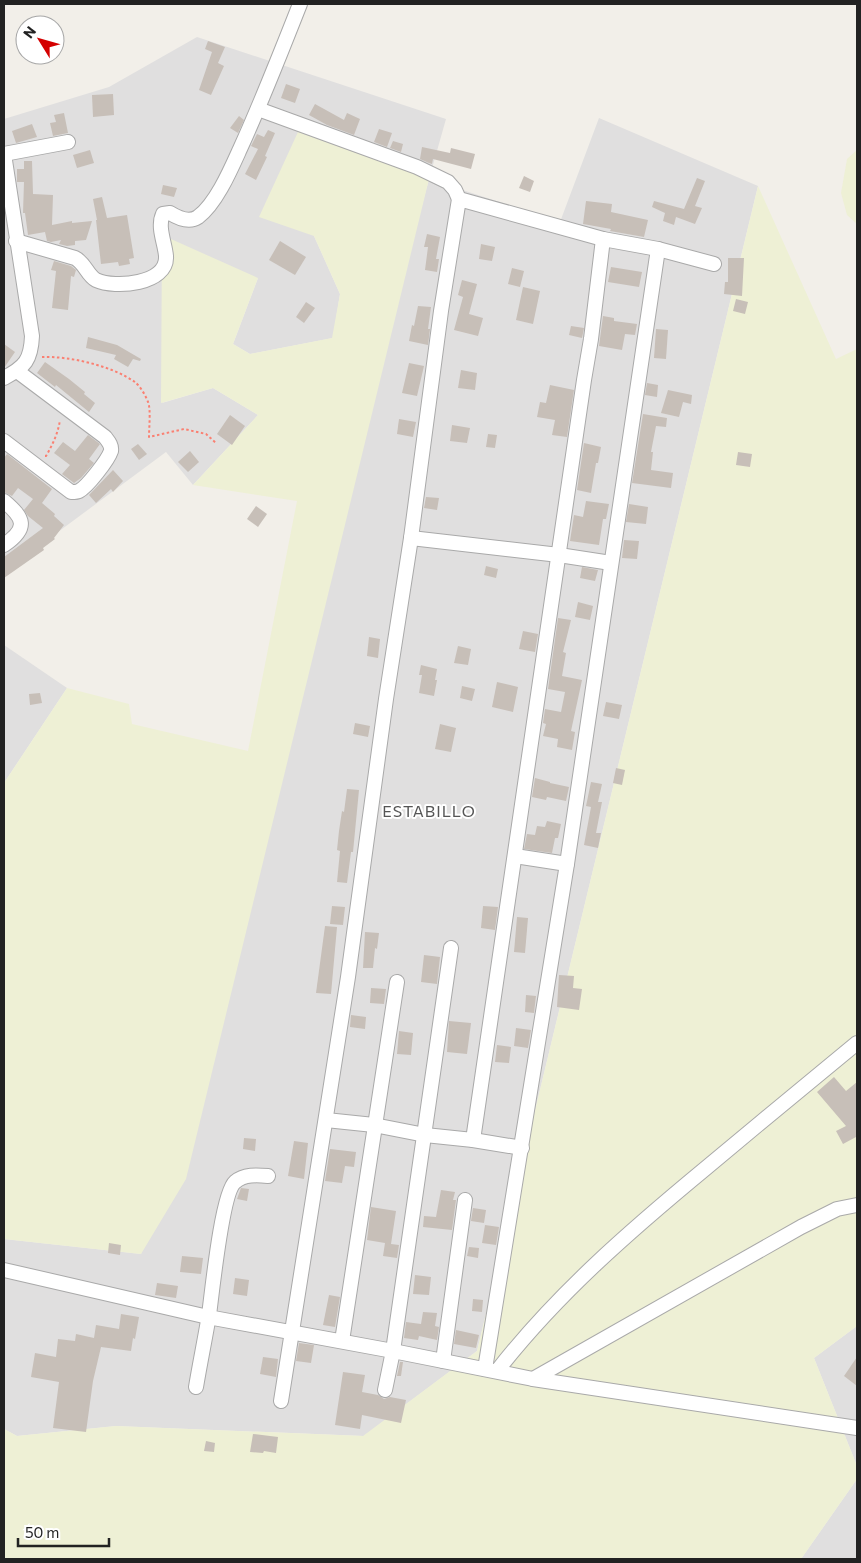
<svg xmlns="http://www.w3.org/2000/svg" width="861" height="1563" font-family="Commissioner,sans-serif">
<rect width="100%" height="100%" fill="#f2efe9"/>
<!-- residential -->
<g fill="#e0dfdf">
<polygon points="197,37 446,119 429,179 560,222 599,118 758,186 477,1351 364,1436 116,1426 17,1436 4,1429 4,1239 141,1254 429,179 314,236 340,294 333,338 250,354 233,344 258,278 162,403 213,388 258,415 193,485 166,452 4,572 4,119 109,87"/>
<polygon points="4,645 67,688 4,783"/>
<polygon points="857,1326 857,1466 814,1358"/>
<polygon points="857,1479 857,1559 801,1559"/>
</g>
<!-- farmland -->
<g fill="#eef0d5">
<polygon points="298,132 429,179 186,1179 141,1254 4,1239 4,783 67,688 129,704 132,724 248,751 297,501 193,485 258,415 213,388 161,403 162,235 258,278 233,344 250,354 332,338 340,294 314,236 259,217"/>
<polygon points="857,150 857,224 847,215 841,193 847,159"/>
<polygon points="758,186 836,359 857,349 857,1326 814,1358 857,1466 857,1479 801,1559 4,1559 4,1429 17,1436 116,1426 363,1436 477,1351"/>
</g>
<!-- building -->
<g fill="#c7bfb8">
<polygon points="208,41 225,47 218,63 224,66 211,95 199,90 212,52 205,49"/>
<polygon points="286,84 300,89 295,103 281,98"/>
<polygon points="113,94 114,115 93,117 92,95"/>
<polygon points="315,104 344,120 347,113 360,119 354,135 327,125 309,115"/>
<polygon points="64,113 68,133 53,136 50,123 56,122 54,115"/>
<polygon points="239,116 244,120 238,133 230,128"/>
<polygon points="32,124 37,137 16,143 12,131"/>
<polygon points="379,129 392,133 387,147 374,142"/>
<polygon points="268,130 275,133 265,156 267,157 256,180 245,174 258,149 251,146 257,134 264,137"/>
<polygon points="393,141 403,144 401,152 390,148"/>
<polygon points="422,147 450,153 451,148 475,154 471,169 433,159 432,164 429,163 420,159"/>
<polygon points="90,150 94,163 77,168 73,155"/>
<polygon points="24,161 32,161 33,194 53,195 52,225 72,221 72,223 92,221 86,240 75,241 75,245 67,246 59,244 61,240 51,242 47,241 45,232 28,235 25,213 23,213 24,182 17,182 17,169 24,169"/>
<polygon points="524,176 534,181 530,192 519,188"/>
<polygon points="697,178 705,181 695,206 702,208 695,224 676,217 674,225 663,221 665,213 652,207 654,201 684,209"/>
<polygon points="163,185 177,188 174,197 161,194"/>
<polygon points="102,197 107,218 127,215 134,258 129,259 130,264 119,266 118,262 101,264 96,220 97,220 93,199"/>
<polygon points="586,201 612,204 611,212 648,220 644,237 610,231 611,229 583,224"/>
<polygon points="427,234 440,237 436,259 439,259 437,272 425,270 428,247 424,247"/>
<polygon points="280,241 306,257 295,275 269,260"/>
<polygon points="481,244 495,247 492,261 479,259"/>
<polygon points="728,258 744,258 742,296 724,294 725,282 728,282"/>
<polygon points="54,261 71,266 76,270 74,277 71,276 68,310 52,308 56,271 51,270"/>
<polygon points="611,267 642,272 639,287 608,282"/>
<polygon points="512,268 524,271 520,287 508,284"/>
<polygon points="462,280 477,284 469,314 483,318 478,336 454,330 463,297 458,295"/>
<polygon points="523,287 540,291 533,324 516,320"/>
<polygon points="736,299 748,302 745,314 733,311"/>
<polygon points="306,302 315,308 304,323 296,317"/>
<polygon points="418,306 431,307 428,329 430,329 428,345 409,341 412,325 414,326"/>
<polygon points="603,316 614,318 614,321 637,324 635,335 625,334 622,350 599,346"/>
<polygon points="571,326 584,328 582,338 569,335"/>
<polygon points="656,329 668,330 666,359 654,358"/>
<polygon points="88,337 117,345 141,359 140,361 133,359 128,367 114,359 116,355 86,348"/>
<polygon points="4,344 15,352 4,368"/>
<polygon points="45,362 69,379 85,392 84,394 95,403 89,412 56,385 55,387 37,373"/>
<polygon points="409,363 424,366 417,396 402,393"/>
<polygon points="461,370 477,373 475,390 458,388"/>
<polygon points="647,383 658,385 657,397 645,395"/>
<polygon points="550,385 574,390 567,437 552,435 555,420 537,417 540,402 546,403"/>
<polygon points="668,390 692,395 691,404 683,402 679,417 661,413"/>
<polygon points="643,414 667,418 666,427 656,426 651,452 653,452 651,470 673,473 671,488 632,483"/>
<polygon points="230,415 245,426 232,445 217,434"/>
<polygon points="399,419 416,422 413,437 397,434"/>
<polygon points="452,425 470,428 467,443 450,441"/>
<polygon points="488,434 497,435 495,448 486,447"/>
<polygon points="88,435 100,444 89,459 94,463 81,478 74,483 62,474 70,465 54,453 63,442 75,451"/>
<polygon points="584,443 601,447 598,463 596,463 591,493 577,490"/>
<polygon points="138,444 147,454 139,460 131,449"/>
<polygon points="190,451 199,462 188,472 178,462"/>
<polygon points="738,452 752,454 750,467 736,465"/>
<polygon points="7,454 52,489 42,503 55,514 54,516 64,525 54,538 55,539 43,548 44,550 4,578 4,557 43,528 28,516 24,510 33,499 18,488 12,496 4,492 4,458"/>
<polygon points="113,470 123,481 113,492 111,489 96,503 89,495"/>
<polygon points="426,497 439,498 437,510 424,508"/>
<polygon points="586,501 609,504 606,519 603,519 599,545 570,541 574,515 583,517"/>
<polygon points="629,504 648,507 646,524 626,522"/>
<polygon points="256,506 267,514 258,527 247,519"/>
<polygon points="624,540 639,541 637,559 622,558"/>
<polygon points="486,566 498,569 496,578 484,575"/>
<polygon points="582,567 598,570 595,581 580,578"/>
<polygon points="578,602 593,606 590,620 575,617"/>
<polygon points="558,618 571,620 563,652 566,653 562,676 582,680 571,731 575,732 572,750 557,747 558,739 543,736 546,724 543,723 545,709 561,712 565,692 548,689"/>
<polygon points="523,631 538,634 535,652 519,649"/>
<polygon points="369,637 380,639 378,658 367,656"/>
<polygon points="458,646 471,649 468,665 454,663"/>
<polygon points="421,665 437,669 435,680 437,680 434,696 419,693 422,675 419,675"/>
<polygon points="497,682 518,687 513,712 492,707"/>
<polygon points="462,686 475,689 472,701 460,698"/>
<polygon points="40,693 42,703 30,705 29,694"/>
<polygon points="606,702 622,705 619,719 603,716"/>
<polygon points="355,723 370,726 368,737 353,734"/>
<polygon points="440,724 456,728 451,752 435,749"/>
<polygon points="616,768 625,770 622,785 613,783"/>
<polygon points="535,778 550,782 550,783 569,787 566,801 547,797 546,800 532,797"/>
<polygon points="591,782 602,784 598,802 602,802 596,833 601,833 598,848 584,845 591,807 586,806"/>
<polygon points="347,789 359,790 353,852 351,852 347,883 337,882 340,851 337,850 339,831 342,811 344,812"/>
<polygon points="547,821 561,824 558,838 555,838 552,853 524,849 527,834 535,835 537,826 545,827"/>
<polygon points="332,906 345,907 343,925 330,924"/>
<polygon points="483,906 498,907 495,930 481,928"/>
<polygon points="517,917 528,918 525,953 514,952"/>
<polygon points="325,926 337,927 331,994 316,993"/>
<polygon points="365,932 379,933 377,949 375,948 373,968 363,968"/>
<polygon points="424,955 440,957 437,984 421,982"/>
<polygon points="559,975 574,976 573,988 582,989 579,1010 557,1007"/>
<polygon points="371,988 386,989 384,1004 370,1003"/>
<polygon points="526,995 536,996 534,1013 525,1012"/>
<polygon points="351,1015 366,1017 365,1029 350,1027"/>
<polygon points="449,1021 471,1023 467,1054 447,1052"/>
<polygon points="516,1028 531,1030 528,1048 514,1046"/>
<polygon points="399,1031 413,1033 411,1055 397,1054"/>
<polygon points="497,1045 511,1047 509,1063 495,1062"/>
<polygon points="834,1077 846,1091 857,1082 857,1139 856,1137 843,1144 836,1131 846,1126 817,1092"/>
<polygon points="244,1138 256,1139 255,1151 243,1149"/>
<polygon points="294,1141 308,1143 304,1179 288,1176"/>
<polygon points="330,1149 356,1152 354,1167 345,1166 342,1183 325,1181"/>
<polygon points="241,1188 249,1189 247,1201 237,1199"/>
<polygon points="441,1190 455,1192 453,1200 456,1200 452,1230 423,1227 424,1216 436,1217"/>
<polygon points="371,1207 396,1211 391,1244 399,1245 397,1258 383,1256 385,1243 367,1240"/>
<polygon points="473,1208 486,1210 484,1223 471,1221"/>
<polygon points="485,1225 499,1227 496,1245 482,1243"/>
<polygon points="109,1243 121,1245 120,1255 108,1253"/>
<polygon points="469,1247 479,1248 478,1258 467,1256"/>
<polygon points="182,1256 203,1258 201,1274 180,1272"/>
<polygon points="415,1275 431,1277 429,1295 413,1294"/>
<polygon points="235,1278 249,1280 247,1296 233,1294"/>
<polygon points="157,1283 178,1286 176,1298 155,1295"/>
<polygon points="329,1295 340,1297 335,1327 323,1325"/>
<polygon points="473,1299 483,1300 482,1312 472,1311"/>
<polygon points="423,1312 437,1313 435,1326 439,1327 437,1340 419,1336 418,1340 404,1338 406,1322 421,1324"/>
<polygon points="121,1314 139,1317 135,1339 133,1338 131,1351 101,1347 93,1381 86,1432 53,1428 59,1382 31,1377 35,1353 56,1357 58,1339 75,1341 76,1334 94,1338 96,1325 119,1329"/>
<polygon points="456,1330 479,1335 476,1348 454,1344"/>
<polygon points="299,1343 314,1345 311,1363 296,1361"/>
<polygon points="263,1357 278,1359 276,1377 260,1374"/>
<polygon points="857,1357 857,1386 844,1376"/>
<polygon points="400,1362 403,1362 401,1376 397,1376"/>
<polygon points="343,1372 365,1375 362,1392 378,1395 384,1399 390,1397 406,1400 401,1423 362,1415 360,1429 335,1425"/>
<polygon points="253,1434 278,1437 276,1453 264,1451 263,1453 250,1452"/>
<polygon points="206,1441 215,1443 214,1452 204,1451"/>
</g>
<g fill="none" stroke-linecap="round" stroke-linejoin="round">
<!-- street casing -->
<g stroke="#a9a9a9" stroke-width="16">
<g id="street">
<polyline points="258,109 417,167 448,182 455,190 459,199"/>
<path d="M 16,241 L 75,258 C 85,263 87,275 96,280 C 115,289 168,284 166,256 C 165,243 157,227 163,214 L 170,213 C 178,218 189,223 198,217 C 216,204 231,169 240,149 C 262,101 281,52 300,4"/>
<path d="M 4,378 C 25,367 31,360 32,336 L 4,154 L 68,142"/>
<path d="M 4,441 L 71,492 C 73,492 77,492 79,491 C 87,487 108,460 111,451 C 112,445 108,441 105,437 L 17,371"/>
<path d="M 4,501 C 24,518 29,528 4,545"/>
<polyline points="411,538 559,555 611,563"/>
<polyline points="515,856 567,864"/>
<polyline points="326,1120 374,1125 425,1135 473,1140 522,1148"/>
<polyline points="473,1140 584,380 591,339 603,239"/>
<polyline points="4,1270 208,1317 393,1351 533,1379 857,1428"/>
<polyline points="342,1341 397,982"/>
<polyline points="443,1361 465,1200"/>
<polyline points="485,1369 567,864 658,249"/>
<path d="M 497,1371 C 557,1294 631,1230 706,1168 C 756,1126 807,1084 857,1043"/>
<polyline points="533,1379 801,1227 837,1209 857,1205"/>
<path d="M 196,1387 C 200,1363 205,1339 209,1315 C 212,1293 222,1193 235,1182 C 244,1174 257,1175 268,1176"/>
<polyline points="385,1390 393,1351 451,948"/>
<polyline points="281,1401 348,977 386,699 411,538 441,311 459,199 603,239 658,249 714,264"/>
</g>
</g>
<!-- path -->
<g stroke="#fa8072" stroke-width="2" stroke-dasharray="2.5 2.5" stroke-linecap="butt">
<path d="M 42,357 C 70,356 112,366 135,382 C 140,386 146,396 148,402 C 151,409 149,428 149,437 L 184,429 L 206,434 L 216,443"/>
<path d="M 45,456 L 46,456 C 53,444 58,433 60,420"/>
</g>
<!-- street -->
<use href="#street" stroke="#fff" stroke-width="14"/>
</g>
<g text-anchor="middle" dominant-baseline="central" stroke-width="4" stroke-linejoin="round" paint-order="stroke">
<!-- neighbourhood labels -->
<g font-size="16" letter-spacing="1" fill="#555" stroke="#fff">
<text x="429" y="810">ESTABILLO</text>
</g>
</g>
<!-- border -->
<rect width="861" height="1563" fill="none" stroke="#222222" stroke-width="10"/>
<!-- north arrow -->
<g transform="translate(40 40) rotate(307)"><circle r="24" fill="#ffffff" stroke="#a7a7a7"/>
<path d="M0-4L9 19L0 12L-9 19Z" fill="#d40000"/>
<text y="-8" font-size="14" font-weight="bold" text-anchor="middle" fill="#222222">N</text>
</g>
<!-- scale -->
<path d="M18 1538v8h91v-8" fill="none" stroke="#222222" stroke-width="2.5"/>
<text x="25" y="1538" font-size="15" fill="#222222" stroke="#ffffff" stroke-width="4" paint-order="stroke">50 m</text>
</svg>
